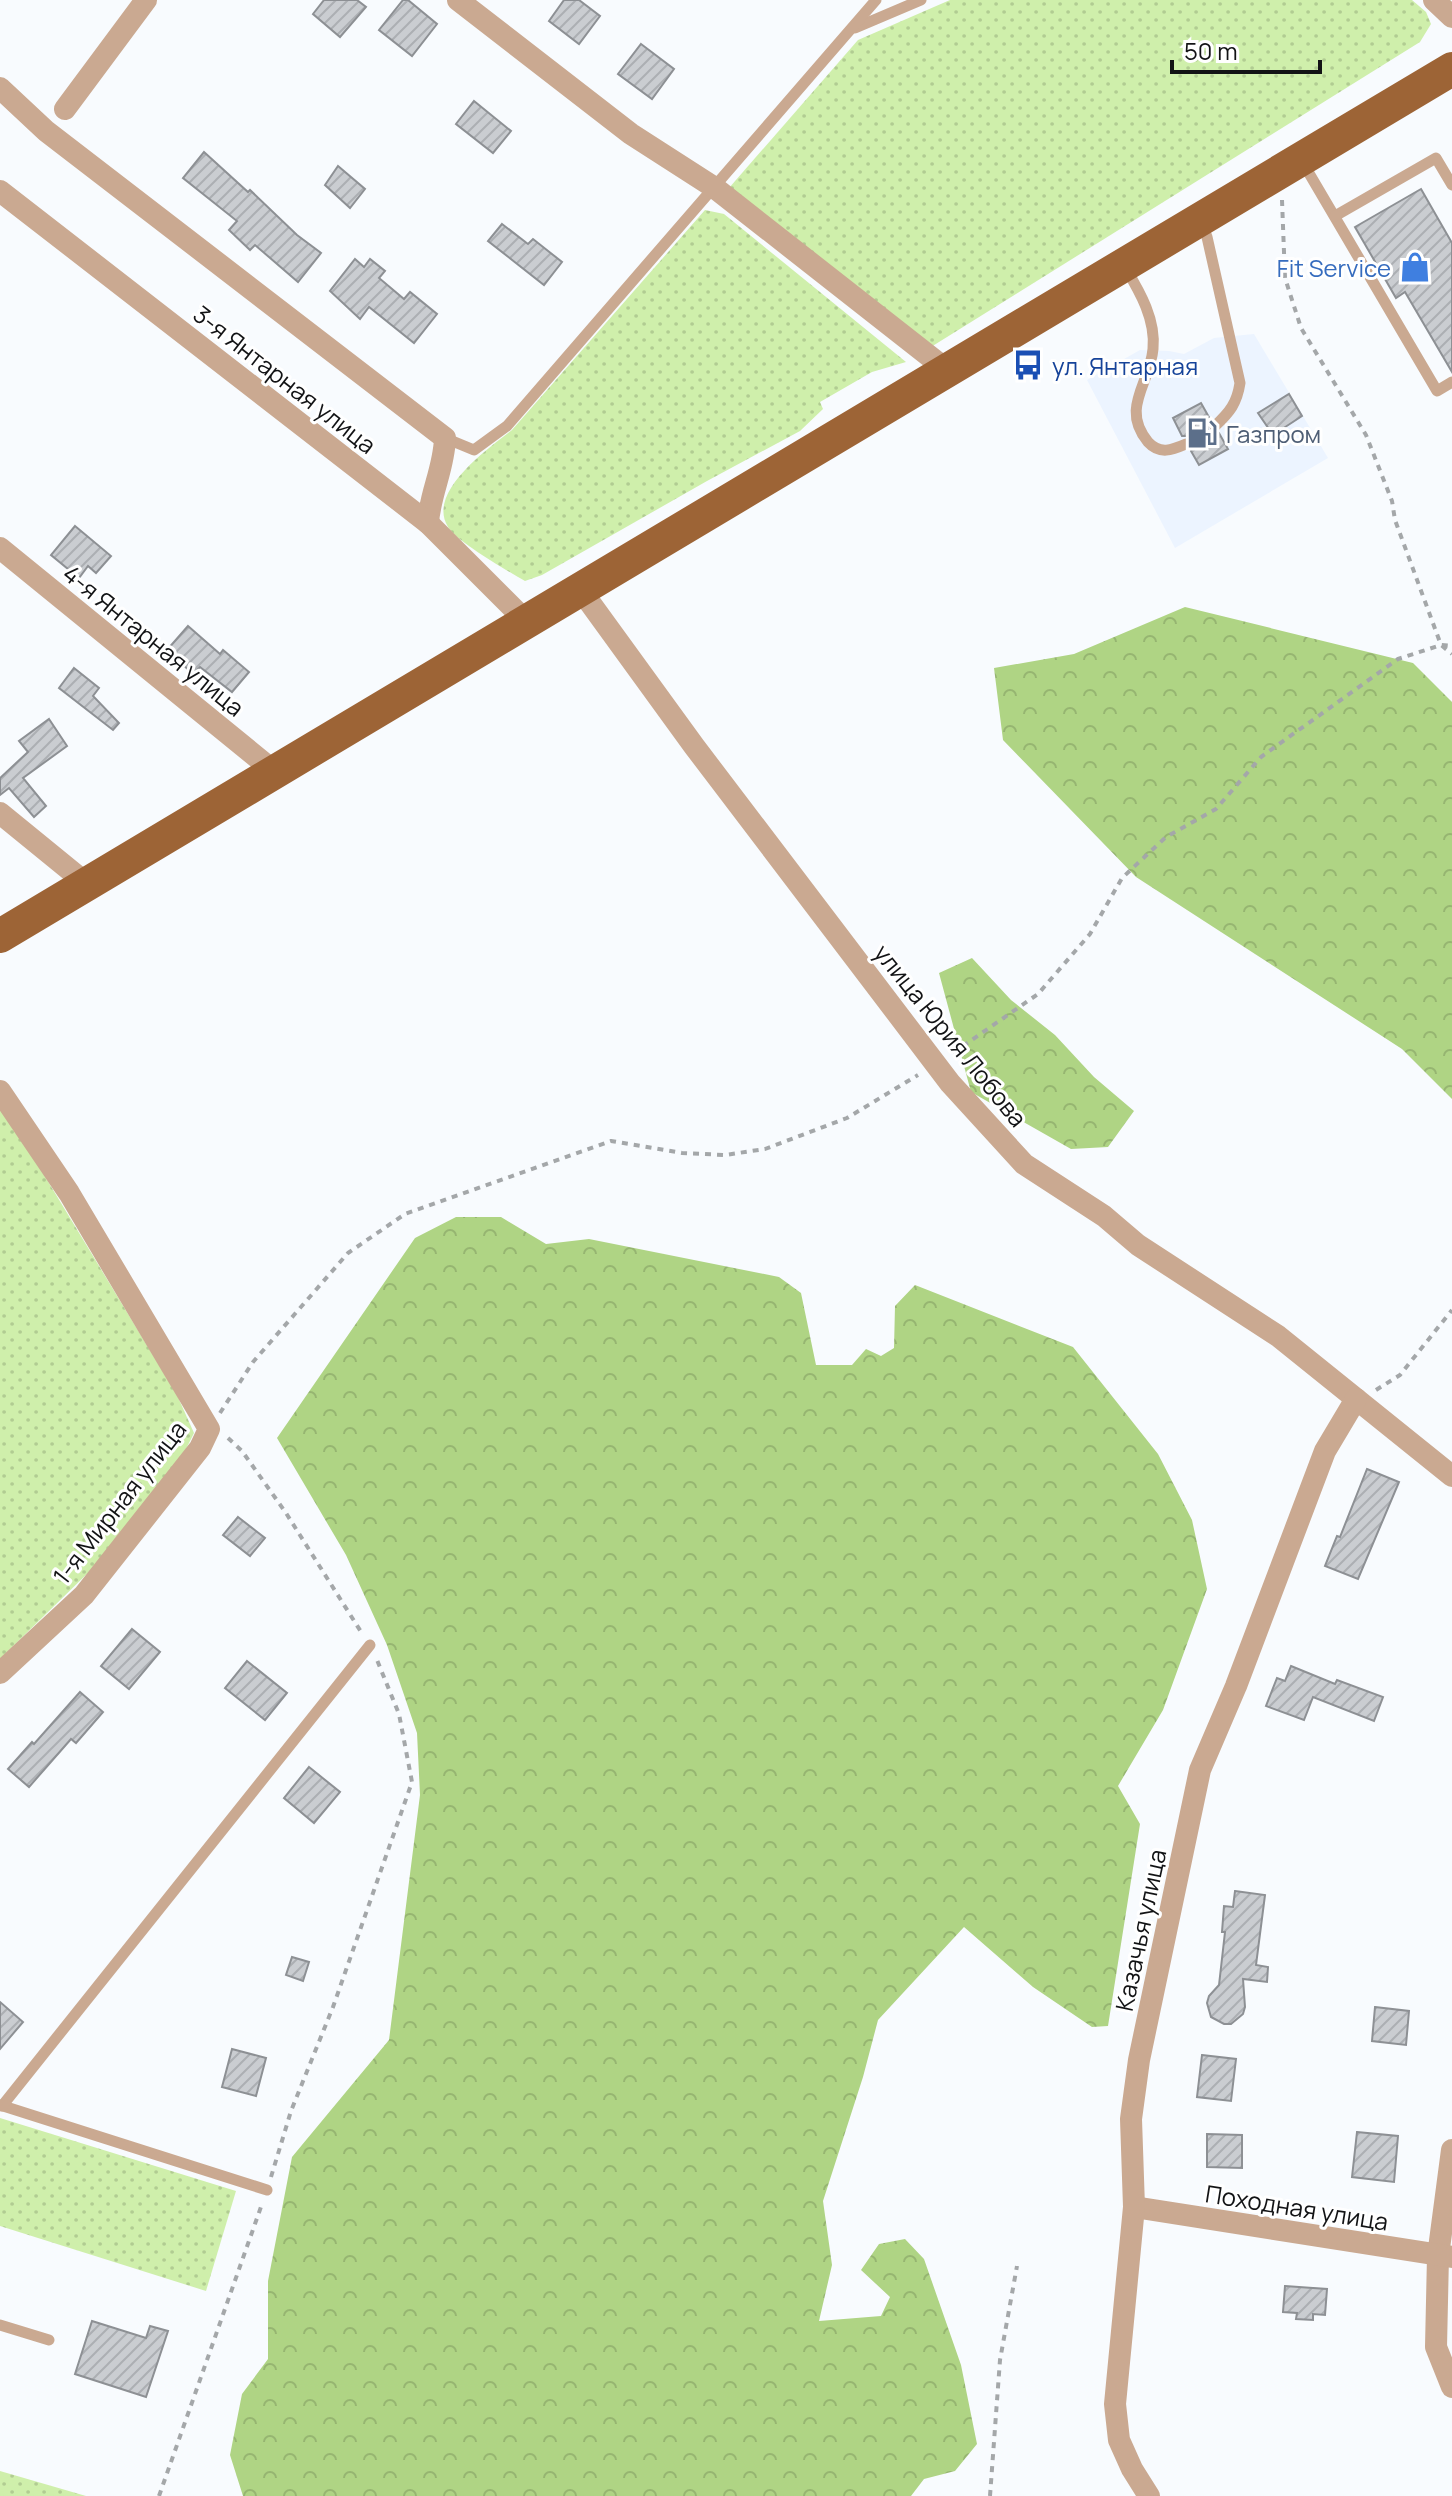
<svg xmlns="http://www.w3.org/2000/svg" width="1452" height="2496" font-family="Manrope,sans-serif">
<defs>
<pattern id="grass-dots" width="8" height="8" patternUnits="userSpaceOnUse" patternTransform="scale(2)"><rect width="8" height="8" fill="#cfefab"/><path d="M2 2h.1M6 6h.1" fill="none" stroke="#b1cc92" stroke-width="1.8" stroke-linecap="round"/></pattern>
<pattern id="forest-crowns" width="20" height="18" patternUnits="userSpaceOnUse" patternTransform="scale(2)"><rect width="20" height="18" fill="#afd484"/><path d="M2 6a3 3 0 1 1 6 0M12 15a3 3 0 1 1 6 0" fill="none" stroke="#96b571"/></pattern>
<pattern id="building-hatch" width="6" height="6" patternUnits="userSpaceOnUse" patternTransform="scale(2)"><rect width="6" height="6" fill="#cacdd1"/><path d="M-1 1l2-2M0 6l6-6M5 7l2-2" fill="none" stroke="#acafb3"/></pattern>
</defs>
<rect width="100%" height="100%" fill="#f8fbfe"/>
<!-- built -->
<polygon fill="#ecf4ff" points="1254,334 1328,458 1175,548 1087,380 1140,350 1169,351 1184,354 1214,338"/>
<!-- grass -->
<g fill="url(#grass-dots)">
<polygon points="950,0 1412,0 1426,12 1431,24 1420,42 931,347 729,188 858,40"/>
<path d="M 705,210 L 724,214 L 906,362 L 872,372 L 820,402 L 823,409 L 800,431 L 707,481 L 542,575 L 525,581 C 508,571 457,542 448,527 C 426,492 489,448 512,430 Z"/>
<polygon points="0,1102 177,1395 194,1433 181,1459 95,1566 0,1659"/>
<polygon points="0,2118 236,2191 206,2291 0,2226"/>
<polygon points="0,2471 86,2496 0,2496"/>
</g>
<!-- forest -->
<g fill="url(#forest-crowns)">
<polygon points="1185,607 1413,663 1452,702 1452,1099 1402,1049 1136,877 1003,740 994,668 1074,654"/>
<polygon points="972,958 1011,1000 1055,1035 1094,1077 1134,1111 1108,1147 1071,1149 971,1092 939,973"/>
<polygon points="456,1217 501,1217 546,1244 589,1239 779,1277 801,1293 816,1365 852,1365 866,1349 881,1356 894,1348 895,1306 915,1285 1073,1347 1158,1454 1192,1520 1207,1589 1163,1710 1118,1786 1140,1824 1108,2026 1092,2027 1033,1987 964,1927 878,2020 863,2077 823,2201 832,2265 819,2321 881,2316 890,2297 861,2270 879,2244 905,2239 924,2259 961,2365 977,2444 955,2471 924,2479 911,2496 243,2496 230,2455 242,2394 268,2359 268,2281 292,2157 389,2040 420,1795 417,1733 387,1645 346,1555 277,1438 415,1238"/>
</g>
<!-- building -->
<g fill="url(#building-hatch)" stroke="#8d9094" stroke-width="2">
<polygon points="324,0 357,0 366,7 340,37 313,14"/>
<polygon points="403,0 408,0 437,24 412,56 379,30"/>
<polygon points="564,0 579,0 600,16 579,44 549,21"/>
<polygon points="641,44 674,69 652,99 618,74"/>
<polygon points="474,101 511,131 493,153 456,124"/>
<polygon points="204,152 248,192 250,190 297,235 321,253 298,282 255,245 250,250 229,230 237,221 183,178"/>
<polygon points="338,166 365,189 350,208 325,185"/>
<polygon points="1421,189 1452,243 1452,372 1405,292 1396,298 1355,227"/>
<polygon points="502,224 528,244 533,239 562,262 544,285 488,241"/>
<polygon points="355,259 364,267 370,259 385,271 379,278 404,299 410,292 437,314 414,343 369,307 360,319 330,291"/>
<polygon points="1289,394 1302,416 1273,435 1258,413"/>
<polygon points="1201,403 1210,419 1207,424 1208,431 1213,434 1219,433 1228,449 1199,465 1191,451 1194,446 1193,440 1188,436 1182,436 1173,418"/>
<polygon points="75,526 111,556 96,573 88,566 79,578 51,555"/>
<polygon points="188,626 220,654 223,650 249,672 232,692 200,667 193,674 167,650"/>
<polygon points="74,668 99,688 93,696 119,723 113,730 59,688"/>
<polygon points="49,719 67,746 23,778 46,806 34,817 9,788 0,795 0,778 28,752 19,741"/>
<polygon points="1367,1469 1399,1482 1358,1579 1325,1566 1337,1536 1340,1537"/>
<polygon points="238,1517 265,1538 250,1556 223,1535"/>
<polygon points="132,1629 160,1652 129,1689 101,1666"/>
<polygon points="247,1661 287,1693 265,1720 225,1688"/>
<polygon points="1291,1666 1335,1684 1337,1680 1383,1697 1374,1721 1313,1697 1304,1720 1266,1706 1277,1678 1285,1681"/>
<polygon points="80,1692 103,1712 76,1743 71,1739 29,1787 8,1769 32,1742 34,1744"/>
<polygon points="309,1767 340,1792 314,1823 284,1798"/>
<polygon points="1235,1891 1265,1895 1256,1965 1268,1967 1267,1982 1243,1979 1245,2007 1243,2014 1231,2024 1224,2024 1211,2017 1207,2003 1209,1996 1219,1985 1225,1932 1222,1932 1224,1906 1233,1907"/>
<polygon points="292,1957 309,1962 303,1981 286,1975"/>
<polygon points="0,2002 23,2022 0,2049"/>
<polygon points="1375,2007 1409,2011 1406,2045 1372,2041"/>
<polygon points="232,2049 266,2058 256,2096 222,2087"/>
<polygon points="1202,2055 1236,2059 1231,2101 1197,2097"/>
<polygon points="1357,2132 1398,2136 1394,2182 1352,2177"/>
<polygon points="1207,2134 1242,2135 1242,2168 1207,2167"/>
<polygon points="1285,2286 1327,2289 1325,2315 1313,2314 1313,2320 1296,2319 1297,2313 1283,2312"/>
<polygon points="92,2321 146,2338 150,2326 168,2331 146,2397 75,2374"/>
</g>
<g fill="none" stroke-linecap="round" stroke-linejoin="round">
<!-- path -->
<g stroke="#a4a7a9" stroke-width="4" stroke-dasharray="6 6" stroke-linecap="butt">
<polyline points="1282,200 1285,278 1301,328 1366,435 1392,501 1395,520 1441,645 1452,654"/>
<polyline points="953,1053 1038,994 1090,934 1122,878 1166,837 1216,809 1261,757 1398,659 1441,645 1452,646"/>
<polyline points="1376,1390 1400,1375 1452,1310"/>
<polyline points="220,1413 253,1362 348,1253 405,1214 611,1141 682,1153 725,1155 765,1149 847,1118 918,1075"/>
<polyline points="228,1438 242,1451 286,1513 363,1635"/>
<polyline points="271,2177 291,2111 333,2007 412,1782 399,1714 377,1660"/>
<polyline points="159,2496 262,2204"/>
<polyline points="990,2496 1000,2360 1017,2266"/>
</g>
<!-- lane -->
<g stroke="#caa991" stroke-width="11">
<polyline points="855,28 921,0"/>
<polyline points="1303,163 1437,391 1452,382"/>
<polyline points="1335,216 1436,158 1452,185"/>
<path d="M 1202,224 L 1207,237 L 1240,383 C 1237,403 1230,412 1215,426"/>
<path d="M 1126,269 C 1140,292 1156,320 1153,349 C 1150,384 1120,408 1148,442 C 1160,455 1172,450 1186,444"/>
<polyline points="445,438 474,450 507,426 876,0"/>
<polyline points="0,2105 267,2190"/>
<polyline points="2,2106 370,1645"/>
<polyline points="0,2325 49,2340"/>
</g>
<!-- street -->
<g stroke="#caa991" stroke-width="22">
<polyline points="458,0 631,134 715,188 947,370"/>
<polyline points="1434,0 1452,17"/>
<path d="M 0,88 L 46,131 L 445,438 C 444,469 430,493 428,523"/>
<polyline points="65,109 146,0"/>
<polyline points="0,191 428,523 526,621"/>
<polyline points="0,548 275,772"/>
<polyline points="580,589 694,746 950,1083 1024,1164 1104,1216 1138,1245 1278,1336 1452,1476"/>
<polyline points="0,813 87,884"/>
<polyline points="0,1091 69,1193 209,1429 200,1448 84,1595 0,1673"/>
<polyline points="1452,2150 1438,2256 1436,2347 1452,2387"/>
<polyline points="1134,2207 1452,2257"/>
<polyline points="1149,2496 1132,2469 1119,2440 1115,2404 1134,2207 1131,2119 1139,2060 1200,1770 1236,1686 1325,1451 1356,1399"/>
</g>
<!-- primary -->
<polyline stroke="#9d6436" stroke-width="34" points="0,936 1452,69"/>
</g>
<!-- icons -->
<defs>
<g id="shop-bare" transform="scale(2.4)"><path d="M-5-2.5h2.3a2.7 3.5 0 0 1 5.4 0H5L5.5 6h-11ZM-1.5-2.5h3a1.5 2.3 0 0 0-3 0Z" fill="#3f7fe0" stroke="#fff" stroke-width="2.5" paint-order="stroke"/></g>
<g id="bus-bare" transform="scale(2.4)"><path d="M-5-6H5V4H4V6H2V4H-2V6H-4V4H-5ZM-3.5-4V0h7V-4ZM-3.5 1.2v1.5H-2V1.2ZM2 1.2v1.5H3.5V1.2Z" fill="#1a4fb4" stroke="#fff" stroke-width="2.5" paint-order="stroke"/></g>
<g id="fuel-bare" transform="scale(2.4)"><path d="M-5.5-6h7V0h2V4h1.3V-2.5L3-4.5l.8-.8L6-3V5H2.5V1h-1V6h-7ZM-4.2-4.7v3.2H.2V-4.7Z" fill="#5c6f8a" stroke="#fff" stroke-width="2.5" paint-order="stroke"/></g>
</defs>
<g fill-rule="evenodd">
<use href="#shop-bare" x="1415" y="267"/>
<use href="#bus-bare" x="1028" y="365"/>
<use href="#fuel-bare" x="1202" y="433"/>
</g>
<g text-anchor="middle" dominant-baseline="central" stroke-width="6" stroke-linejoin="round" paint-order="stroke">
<!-- shop labels -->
<g font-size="24" fill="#366cbe" stroke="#fff" text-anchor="end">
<text x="1391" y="267">Fit Service</text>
</g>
<!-- transit labels -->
<g font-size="24" fill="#164399" stroke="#fff" text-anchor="start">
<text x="1052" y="365">ул. Янтарная</text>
</g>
<!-- street labels -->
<g font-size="24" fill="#121315" stroke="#fff">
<text transform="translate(285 379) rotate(38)">3-я Янтарная улица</text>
<text transform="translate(154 640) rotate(39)">4-я Янтарная улица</text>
<text transform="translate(951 1035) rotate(51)">улица Юрия Лобова</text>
<text transform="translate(119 1502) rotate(-52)">1-я Мирная улица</text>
<text transform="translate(1140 1930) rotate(-78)">Казачья улица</text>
<text transform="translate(1297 2207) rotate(9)">Походная улица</text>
</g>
<!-- service labels -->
<g font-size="24" fill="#4e5e75" stroke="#fff" text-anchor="start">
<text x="1226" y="433">Газпром</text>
</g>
</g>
<!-- scale -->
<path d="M1172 60v12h148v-12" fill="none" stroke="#121315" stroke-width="4"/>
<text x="1184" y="60" font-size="24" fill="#121315" stroke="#ffffff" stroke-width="6" paint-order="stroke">50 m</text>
</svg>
